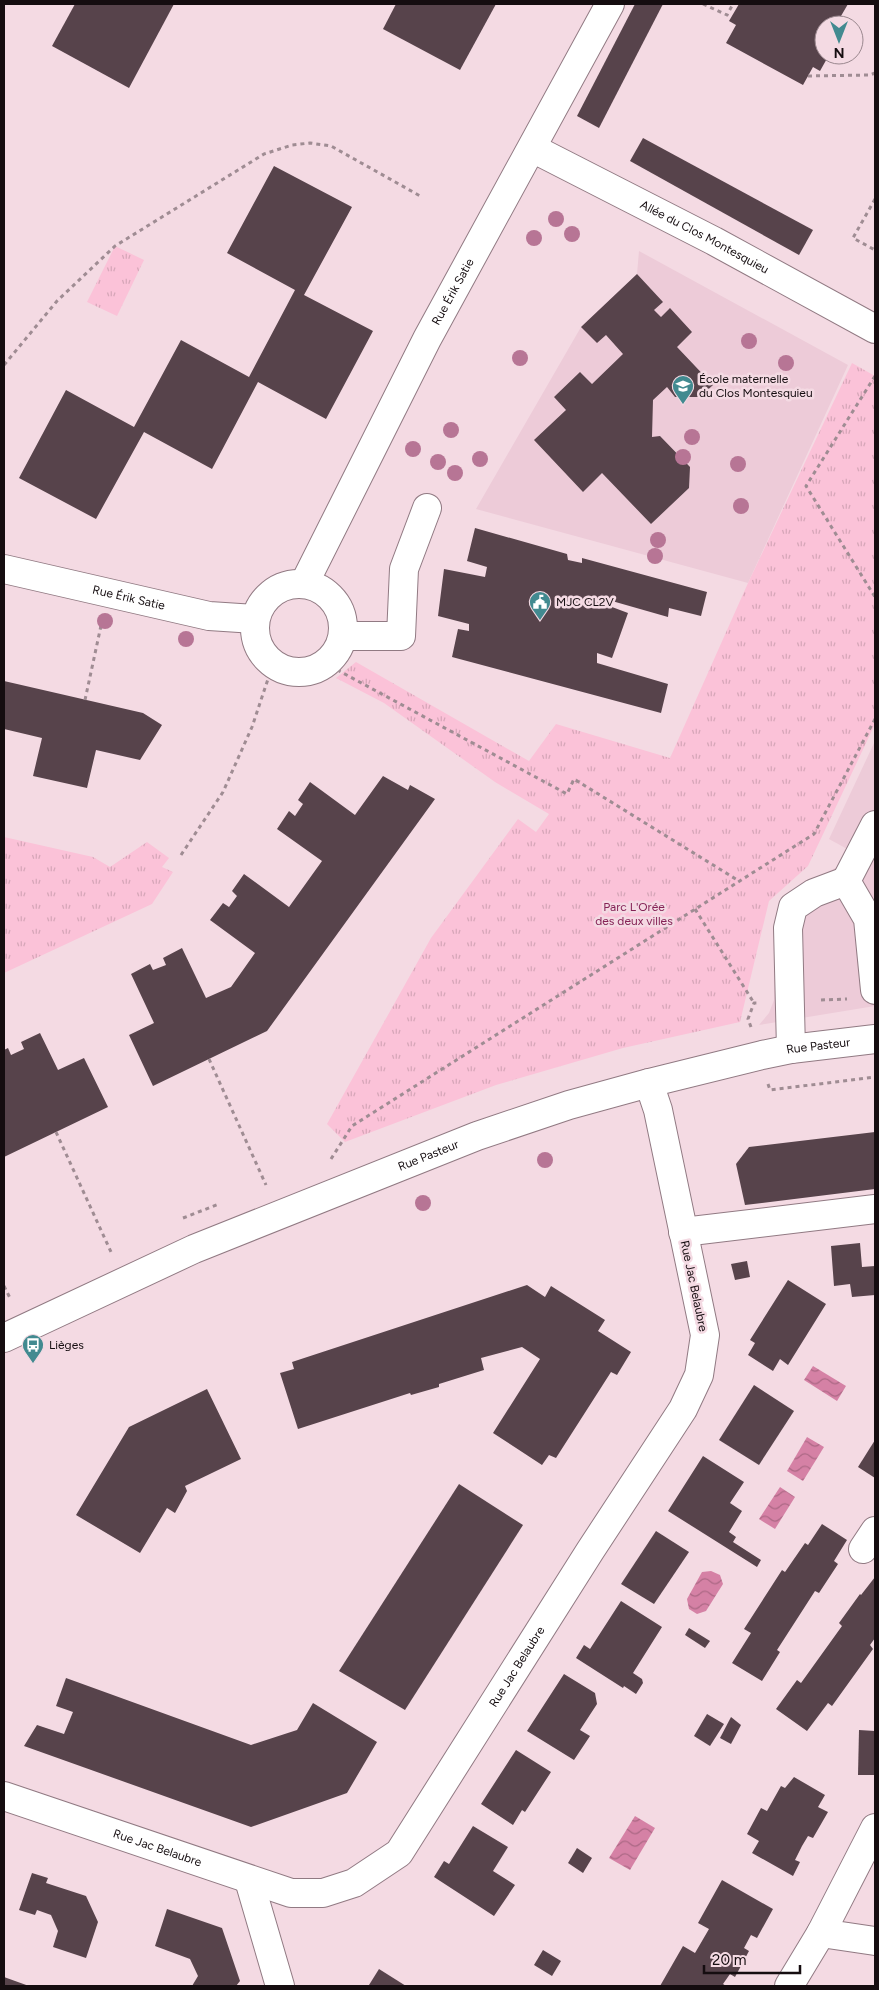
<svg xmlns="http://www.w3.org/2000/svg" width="879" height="1990" font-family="Figtree,sans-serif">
<defs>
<pattern id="grass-tufts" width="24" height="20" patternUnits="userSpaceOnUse" patternTransform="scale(1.25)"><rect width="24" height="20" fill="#fbc2d8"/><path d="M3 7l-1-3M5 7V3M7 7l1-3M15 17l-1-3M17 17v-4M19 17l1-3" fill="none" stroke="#d6a6b8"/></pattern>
<pattern id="water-waves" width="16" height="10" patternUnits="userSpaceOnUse" patternTransform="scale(1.25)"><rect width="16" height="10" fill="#d581a5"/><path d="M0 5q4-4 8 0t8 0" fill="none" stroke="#ac6885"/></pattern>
</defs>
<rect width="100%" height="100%" fill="#f4dae3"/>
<!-- built -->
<g fill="#edcbd8">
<polygon points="639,251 848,365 748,583 476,509 581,327 637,274"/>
<polygon points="875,741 875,1006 759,1025 769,1013 774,1000 775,920 784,900 800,886 837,867 849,850 829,839"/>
</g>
<!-- grass -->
<g fill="url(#grass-tufts)">
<polygon points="115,246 144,260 117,316 87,302"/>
<polygon points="852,363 875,376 875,724 808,866 769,901 740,1022 623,1048 496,1085 345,1142 327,1124 431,938 518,819 536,832 549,814 495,782 384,703 336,678 356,662 529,761 556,724 670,758 748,583"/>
<polygon points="4,837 93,857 110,867 147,842 169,858 162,867 173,872 152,904 4,973"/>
</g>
<!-- water -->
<g fill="url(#water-waves)">
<polygon points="813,1366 846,1386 837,1401 804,1380"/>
<polygon points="807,1437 824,1447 803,1481 787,1471"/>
<polygon points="780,1487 795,1497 775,1529 759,1519"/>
<polygon points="711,1571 720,1575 723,1584 706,1611 697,1614 689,1609 687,1599 702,1572"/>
<polygon points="635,1816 655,1828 630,1870 609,1858"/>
</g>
<!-- building -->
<g fill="#57434b">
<polygon points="75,4 174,4 129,88 52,46"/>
<polygon points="396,4 496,4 460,70 383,29"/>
<polygon points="635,4 663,4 599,128 577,116"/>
<polygon points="739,4 848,4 841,16 848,19 845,25 824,25 824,55 829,55 820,71 813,67 803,85 726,43 736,25 729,21"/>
<polygon points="643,138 813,230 799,255 630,161"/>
<polygon points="274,166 352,207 304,295 373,331 326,419 258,382 212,469 144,432 96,519 19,478 66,390 134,427 181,340 249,377 295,290 227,253"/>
<polygon points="637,274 663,302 654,310 661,317 670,308 692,332 677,347 713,385 700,397 675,397 667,387 653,400 652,437 660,436 690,467 689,488 651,524 602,473 583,492 534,440 566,410 554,397 580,372 592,384 623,354 606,335 597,343 581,327"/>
<polygon points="475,528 567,554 568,560 582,563 582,558 707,592 701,616 669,608 668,617 612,601 612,607 628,613 612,658 597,653 597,663 668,684 661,713 452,657 458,629 469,631 469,624 438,616 444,569 485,577 487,567 467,561"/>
<polygon points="4,681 143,713 162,725 140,760 96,750 87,788 33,776 42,738 4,729"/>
<polygon points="383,776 408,790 410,785 435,799 267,1031 153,1086 129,1035 154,1023 131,974 150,964 153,970 166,965 163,958 182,948 206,998 231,987 255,953 210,920 223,903 229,907 237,896 232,891 244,874 289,907 322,861 277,829 289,811 295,816 303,804 298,800 310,782 355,815"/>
<polygon points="40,1033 58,1070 84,1058 108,1107 4,1157 4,1050 8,1048 11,1055 24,1049 21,1042"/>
<polygon points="875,1132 875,1189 745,1205 736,1164 749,1147"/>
<polygon points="860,1243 862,1267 875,1266 875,1295 852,1297 850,1284 834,1286 831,1246"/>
<polygon points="747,1261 750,1277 735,1280 731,1264"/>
<polygon points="788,1280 826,1304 788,1365 780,1359 773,1371 748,1355 755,1343 750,1340"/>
<polygon points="527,1285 545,1297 551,1286 605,1320 598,1331 631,1352 617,1375 611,1372 556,1458 549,1455 542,1465 493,1433 540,1359 522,1347 481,1358 484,1370 439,1384 439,1387 411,1395 410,1393 298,1429 280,1373 294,1369 292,1362"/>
<polygon points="754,1385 794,1411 759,1465 719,1440"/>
<polygon points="207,1389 241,1459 185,1486 187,1491 175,1513 167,1508 140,1553 76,1515 129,1427"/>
<polygon points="875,1440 875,1478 858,1467"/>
<polygon points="703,1456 744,1482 730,1503 742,1511 729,1532 736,1537 733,1542 761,1560 757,1567 668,1511"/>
<polygon points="459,1484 523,1525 405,1710 339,1671"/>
<polygon points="822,1524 847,1540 834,1561 838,1564 819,1593 815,1591 777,1650 780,1652 762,1681 732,1663 751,1633 744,1629 782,1570 785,1572 805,1543 808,1545"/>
<polygon points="656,1531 689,1552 654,1604 621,1584"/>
<polygon points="875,1577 875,1638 870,1645 873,1649 832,1706 828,1703 807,1731 776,1709 797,1680 801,1683 842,1626 839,1623 860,1594 861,1595"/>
<polygon points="621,1601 662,1627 633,1673 642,1679 643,1683 636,1694 624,1686 623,1688 576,1658 584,1645 590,1649"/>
<polygon points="689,1628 710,1641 705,1648 685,1635"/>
<polygon points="564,1674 595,1693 597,1704 580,1730 590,1736 574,1760 527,1731"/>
<polygon points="66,1678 251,1745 297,1730 313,1703 377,1742 347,1793 251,1827 24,1746 37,1725 64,1734 73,1712 56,1706"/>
<polygon points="707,1714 724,1724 710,1746 694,1736"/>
<polygon points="731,1717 741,1725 731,1744 720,1738"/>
<polygon points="859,1730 875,1731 875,1775 858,1775"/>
<polygon points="516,1750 551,1772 525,1812 522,1810 513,1825 481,1804"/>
<polygon points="794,1777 825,1795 818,1807 828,1812 813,1838 808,1836 802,1846 795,1860 800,1862 793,1876 752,1853 759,1841 747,1834 761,1808 767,1811 781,1786 785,1788"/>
<polygon points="473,1826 508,1847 493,1871 515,1885 494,1916 434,1877 444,1861 449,1864"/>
<polygon points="577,1848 592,1858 583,1873 568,1863"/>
<polygon points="32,1873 48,1878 46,1883 86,1896 98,1922 86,1958 53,1947 58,1931 51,1915 37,1910 35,1915 19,1910"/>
<polygon points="722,1880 773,1909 757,1938 751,1935 744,1948 749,1951 735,1977 730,1974 723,1984 726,1986 660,1986 683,1946 695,1953 709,1929 698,1923"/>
<polygon points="167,1909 222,1928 240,1981 236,1986 192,1986 198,1976 190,1959 155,1946"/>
<polygon points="543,1950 561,1961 552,1976 534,1965"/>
<polygon points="379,1969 406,1986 369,1985"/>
<polygon points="4,1977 29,1986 4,1986"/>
</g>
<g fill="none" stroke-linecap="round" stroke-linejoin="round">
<!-- minor casing -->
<g stroke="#917a83" stroke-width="30">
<g id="minor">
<path id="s1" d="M 532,148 L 714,241 L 875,329"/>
<path id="s2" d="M 4,569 L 209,616 L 255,619"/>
<circle cx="299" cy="628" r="44"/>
<path id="s3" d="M 304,584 L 427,339 L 610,4"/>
<polyline points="343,636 401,636 404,569 427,508"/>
<polyline points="846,881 875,825"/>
<polyline points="791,1049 788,928 793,907 814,893 846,881 868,919 875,990"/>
<polyline points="683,1232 875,1209"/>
<path id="s4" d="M 4,1338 L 194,1249 L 477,1136 L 569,1105 L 649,1083 L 762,1055 L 791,1049 L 875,1039"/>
<polyline points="863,1549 875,1531"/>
<path id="s5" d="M 4,1796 L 291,1893 L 323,1893 L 354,1883 L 399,1853 L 590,1551 L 683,1409 L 699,1375 L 705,1335 L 658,1110 L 649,1083"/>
<polyline points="249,1880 280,1986"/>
<polyline points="821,1933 875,1941"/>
<polyline points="789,1986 821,1933 875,1828"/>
</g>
</g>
<!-- path -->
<g stroke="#9f8c93" stroke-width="3" stroke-dasharray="4 4" stroke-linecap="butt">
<polyline points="703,4 727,15 733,4"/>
<polyline points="875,4 875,5"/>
<polyline points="808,76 870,75 875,73"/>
<polyline points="875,199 853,238 875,250"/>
<polyline points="4,365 57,301 115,246 264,154 292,145 310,143 331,146 422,197"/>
<polyline points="875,376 806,486 875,597"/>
<polyline points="330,666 567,794 574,779 739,881"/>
<polyline points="85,700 102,621"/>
<polyline points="181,855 223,792 252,727 273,664"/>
<polyline points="695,909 754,1003"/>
<polyline points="821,1000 847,999"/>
<polyline points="751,1027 748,1019 754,1003 760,1003"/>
<polyline points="209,1059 266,1185"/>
<polyline points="768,1084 770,1090 875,1077"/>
<polyline points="56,1132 111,1252"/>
<polyline points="331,1159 352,1126 814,834 875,719"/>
<polyline points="183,1218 219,1204"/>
<polyline points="4,1286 11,1300"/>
</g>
<!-- minor -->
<use href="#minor" stroke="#fff" stroke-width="28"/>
</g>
<!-- trees -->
<g fill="#b77595">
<circle cx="556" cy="219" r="8"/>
<circle cx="572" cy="234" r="8"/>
<circle cx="534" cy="238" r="8"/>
<circle cx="749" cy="341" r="8"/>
<circle cx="520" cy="358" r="8"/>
<circle cx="786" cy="363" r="8"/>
<circle cx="451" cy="430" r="8"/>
<circle cx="692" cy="437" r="8"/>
<circle cx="413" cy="449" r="8"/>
<circle cx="683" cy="457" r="8"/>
<circle cx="480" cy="459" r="8"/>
<circle cx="438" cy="462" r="8"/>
<circle cx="738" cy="464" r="8"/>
<circle cx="455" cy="473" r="8"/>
<circle cx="741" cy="506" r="8"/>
<circle cx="658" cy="540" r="8"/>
<circle cx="655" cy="556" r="8"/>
<circle cx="105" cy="621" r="8"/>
<circle cx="186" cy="639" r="8"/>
<circle cx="545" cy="1160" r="8"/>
<circle cx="423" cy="1203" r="8"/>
</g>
<!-- icons -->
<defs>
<g id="school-pin" transform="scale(1.125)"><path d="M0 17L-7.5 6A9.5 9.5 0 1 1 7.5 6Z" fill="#428a90" stroke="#f4dae3"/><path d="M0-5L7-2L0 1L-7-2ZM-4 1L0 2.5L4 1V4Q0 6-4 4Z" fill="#fff"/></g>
<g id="civic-pin" transform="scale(1.125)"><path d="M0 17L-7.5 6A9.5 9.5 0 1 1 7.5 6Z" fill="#428a90" stroke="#f4dae3"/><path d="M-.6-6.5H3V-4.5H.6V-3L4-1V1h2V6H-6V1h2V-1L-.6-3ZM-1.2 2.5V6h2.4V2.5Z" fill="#fff"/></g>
<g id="bus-pin" transform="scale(1.125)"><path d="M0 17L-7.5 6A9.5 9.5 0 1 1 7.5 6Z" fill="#428a90" stroke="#f4dae3"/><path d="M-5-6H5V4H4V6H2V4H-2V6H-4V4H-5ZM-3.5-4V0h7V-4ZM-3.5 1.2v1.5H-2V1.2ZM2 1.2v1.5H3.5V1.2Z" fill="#fff"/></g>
</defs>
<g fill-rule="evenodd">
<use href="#school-pin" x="683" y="386"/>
<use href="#civic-pin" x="540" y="602"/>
<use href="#bus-pin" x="33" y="1345"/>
</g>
<g text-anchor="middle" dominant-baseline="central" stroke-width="5" stroke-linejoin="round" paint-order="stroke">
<!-- street labels -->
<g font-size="12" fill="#150d10" stroke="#f4dae3">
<text stroke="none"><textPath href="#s1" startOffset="194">Allée du Clos Montesquieu</textPath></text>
<text stroke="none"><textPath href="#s3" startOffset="328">Rue Érik Satie</textPath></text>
<text stroke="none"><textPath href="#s2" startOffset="128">Rue Érik Satie</textPath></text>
<text stroke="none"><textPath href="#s4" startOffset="868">Rue Pasteur</textPath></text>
<text stroke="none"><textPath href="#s4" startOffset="462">Rue Pasteur</textPath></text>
<text transform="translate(694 1286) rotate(78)">Rue Jac Belaubre</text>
<text stroke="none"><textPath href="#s5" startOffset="642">Rue Jac Belaubre</textPath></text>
<text stroke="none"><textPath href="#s5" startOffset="162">Rue Jac Belaubre</textPath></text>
</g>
<!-- poi labels -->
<g font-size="12" fill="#150d10" stroke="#f4dae3" text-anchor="start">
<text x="699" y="379">École maternelle<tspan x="699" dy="14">du Clos Montesquieu</tspan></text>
<text x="556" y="602">MJC CL2V</text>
<text x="49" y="1345">Lièges</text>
</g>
<!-- park labels -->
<g font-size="12" fill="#852356" stroke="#f4dae3">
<text x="634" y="907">Parc L'Orée<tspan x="634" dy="14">des deux villes</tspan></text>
</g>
</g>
<!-- border -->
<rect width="879" height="1990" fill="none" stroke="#150d10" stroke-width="10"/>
<!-- north arrow -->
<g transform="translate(839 40) rotate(180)"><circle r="24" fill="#f4dae3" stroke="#9b888f"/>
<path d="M0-4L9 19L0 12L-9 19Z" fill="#428a90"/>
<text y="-8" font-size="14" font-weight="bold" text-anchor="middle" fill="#150d10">N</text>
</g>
<!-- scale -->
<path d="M704 1965v8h96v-8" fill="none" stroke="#150d10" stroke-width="2.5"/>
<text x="712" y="1965" font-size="15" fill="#150d10" stroke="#f4dae3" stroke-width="4" paint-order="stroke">20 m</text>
</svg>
